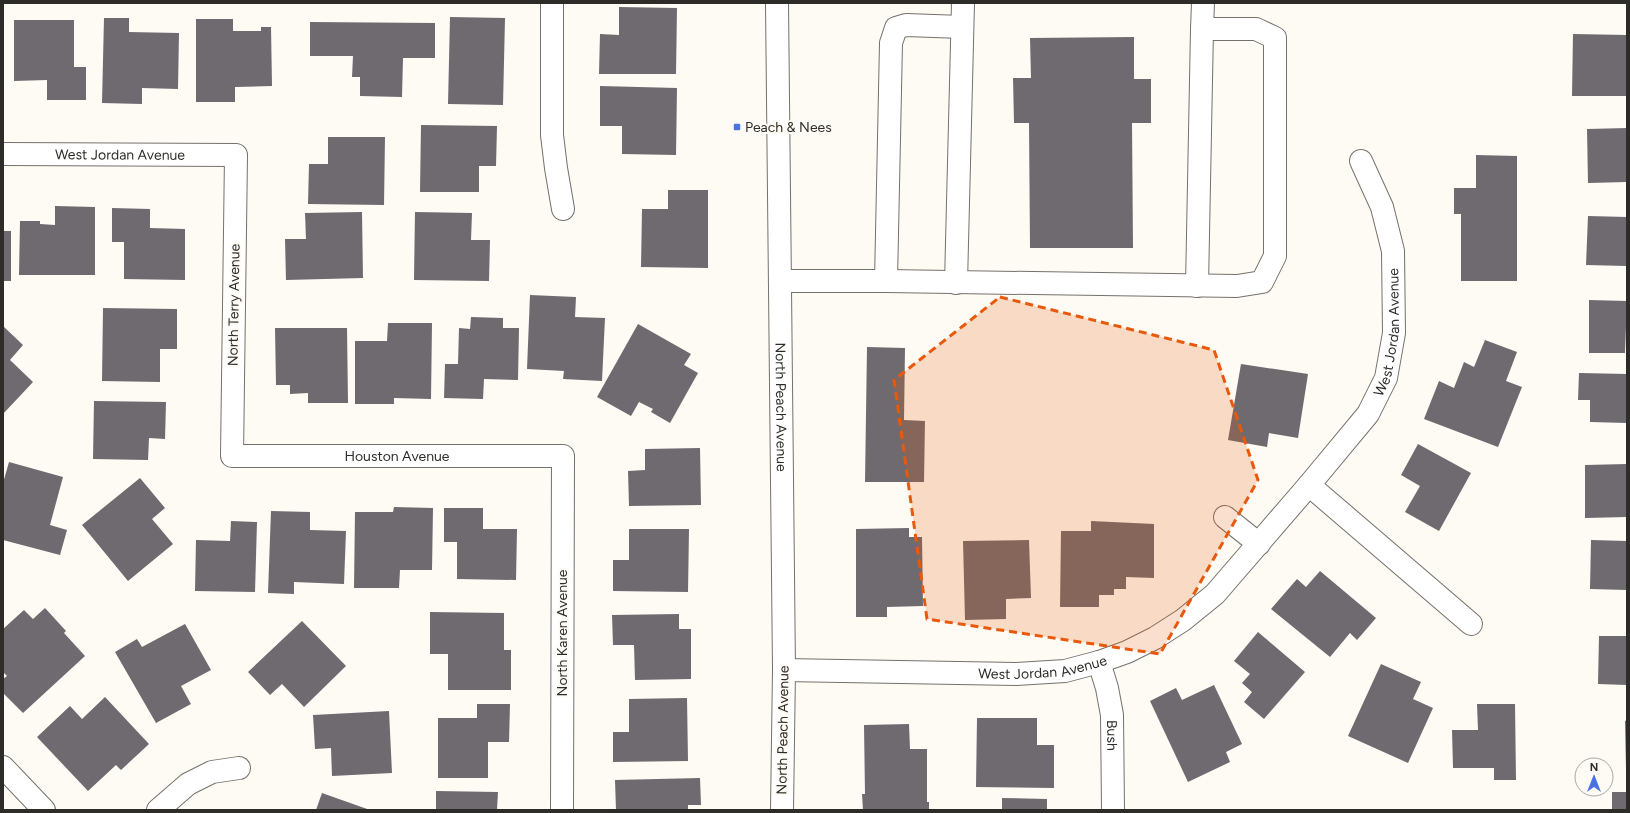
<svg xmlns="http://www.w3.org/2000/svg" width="1630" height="813" font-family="Figtree,sans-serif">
<rect width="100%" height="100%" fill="#fefaf4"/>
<!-- building -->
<g fill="#6e6a6f">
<polygon points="619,7 677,8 676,74 599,74 600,34 619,35"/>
<polygon points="450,17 505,18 503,105 448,104"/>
<polygon points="104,18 129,18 129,32 179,33 178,89 142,88 142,104 102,103"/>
<polygon points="196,19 233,19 233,31 261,31 261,27 271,27 272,86 235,87 235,102 196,102"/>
<polygon points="14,20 74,20 74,67 86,67 86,100 47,100 47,80 14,81"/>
<polygon points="310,22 435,23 435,58 403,58 402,97 360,96 360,77 352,77 353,56 310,56"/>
<polygon points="1573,34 1627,35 1627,96 1572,96"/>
<polygon points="1134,37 1134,79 1151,79 1151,123 1132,123 1133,248 1030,248 1029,123 1014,123 1013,78 1031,78 1030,38"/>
<polygon points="600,86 677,88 676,155 622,154 622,126 600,126"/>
<polygon points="421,125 497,126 496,166 479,166 479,192 420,192"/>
<polygon points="1627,128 1627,182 1588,183 1587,129"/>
<polygon points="328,137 385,137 384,205 308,204 309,164 328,164"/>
<polygon points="1476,155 1517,156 1517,281 1461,281 1461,214 1454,214 1454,188 1476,188"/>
<polygon points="668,190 708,190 708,268 641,267 642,209 668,209"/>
<polygon points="55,206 95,207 95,275 19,275 20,221 40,221 40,224 55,225"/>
<polygon points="112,208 150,209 150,228 185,229 185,280 124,279 124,242 112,242"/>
<polygon points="362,212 363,278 286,280 285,239 306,239 305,213"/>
<polygon points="415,212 472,213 471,240 490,240 489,281 414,280"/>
<polygon points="1588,216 1627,217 1627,266 1586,265"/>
<rect x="3" y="231" width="8" height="50"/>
<polygon points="530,295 576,297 575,317 605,318 602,381 563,379 564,371 527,369"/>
<polygon points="1589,300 1627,301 1625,353 1589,353"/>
<polygon points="103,308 177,309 177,349 160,349 160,382 102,381"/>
<polygon points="471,317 503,318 503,328 519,328 518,380 484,379 483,399 444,398 445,364 458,364 459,328 470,329"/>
<polygon points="388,323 432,323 431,399 394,398 394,404 355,404 355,341 387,341"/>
<polygon points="638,324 691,354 684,365 698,373 670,423 651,412 653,409 639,402 631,416 597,397"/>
<polygon points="3,326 23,345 10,360 33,382 3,414"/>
<polygon points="275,328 347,328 348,403 308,403 308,393 290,394 290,385 276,385"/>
<polygon points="1485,340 1517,352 1506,381 1522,387 1498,447 1424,419 1439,381 1454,388 1464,362 1474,367"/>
<polygon points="867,347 905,348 904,420 925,421 924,482 865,482"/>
<polygon points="1241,364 1308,374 1298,438 1269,433 1267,447 1228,440"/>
<polygon points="1579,373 1627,374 1627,423 1590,422 1590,400 1578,400"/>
<polygon points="94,401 166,402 165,439 149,438 148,460 93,459"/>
<polygon points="1418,444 1471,473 1439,531 1405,512 1420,486 1401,475"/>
<polygon points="700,448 701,505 629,506 628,471 645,470 645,449"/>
<polygon points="9,462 63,477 50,525 67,530 60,555 3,540 3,483"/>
<polygon points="1627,464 1627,517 1585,518 1585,465"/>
<polygon points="140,478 165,508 152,519 173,544 128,581 82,525"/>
<polygon points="394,507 433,508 432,570 400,570 399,588 354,588 355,512 393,512"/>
<polygon points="444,508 483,508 483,529 517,529 516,580 457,579 457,542 444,542"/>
<polygon points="271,511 310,512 310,530 346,531 344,584 294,582 294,594 268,593"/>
<polygon points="231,521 257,522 255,592 195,591 196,540 230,541"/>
<polygon points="1091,521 1154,524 1154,578 1126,577 1126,589 1114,589 1114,595 1099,595 1099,607 1060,607 1061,531 1091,531"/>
<polygon points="909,528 909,537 922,537 923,606 887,607 887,617 856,617 856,529"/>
<polygon points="629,529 689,529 688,592 613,591 613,560 629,560"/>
<polygon points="1029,540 1031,598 1006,599 1006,619 965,620 963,541"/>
<polygon points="1591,540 1627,541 1627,590 1590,589"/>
<polygon points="1320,571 1376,618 1357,640 1350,633 1330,657 1271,609 1297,579 1306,587"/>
<polygon points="45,608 66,631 64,633 85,656 23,713 3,693 3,679 7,676 3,672 3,629 24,610 33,619"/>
<polygon points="430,612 504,613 504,650 511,650 511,690 448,690 448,654 430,654"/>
<polygon points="679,614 679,629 691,629 691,679 635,680 634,645 613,645 612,615"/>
<polygon points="302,621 346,666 304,707 282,684 270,695 248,672"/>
<polygon points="185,624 211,670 181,686 191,704 156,723 115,652 137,639 142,647"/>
<polygon points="1258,632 1305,672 1264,719 1244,702 1252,692 1242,683 1250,674 1234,661"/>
<polygon points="1599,636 1627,636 1627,685 1598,684"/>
<polygon points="1381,664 1421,682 1413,699 1433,708 1408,763 1348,736"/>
<polygon points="1214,685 1242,744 1226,752 1230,762 1188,782 1150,701 1176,688 1182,700"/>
<polygon points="105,697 149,744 121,770 116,765 88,791 37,737 70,706 82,719"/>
<polygon points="687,698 688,761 613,762 613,732 629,732 629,699"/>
<polygon points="477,704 510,704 509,742 488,742 488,778 438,778 438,718 477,718"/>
<polygon points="1477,704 1515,704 1516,780 1494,780 1494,768 1453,768 1452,730 1478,730"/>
<polygon points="389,711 392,773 332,776 331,748 315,749 313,715"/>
<polygon points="977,718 1037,718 1037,745 1054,745 1054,788 976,787"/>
<polygon points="1627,720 1627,769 1626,769 1625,721"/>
<polygon points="909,724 910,749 927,749 927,802 929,802 929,810 863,810 862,794 865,794 864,725"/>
<polygon points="700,778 701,805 688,805 688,810 616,810 615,780"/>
<polygon points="436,791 498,792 497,810 436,810"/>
<rect x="1612" y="792" width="15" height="18"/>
<polygon points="322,793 370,810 316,810"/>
<polygon points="1002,798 1047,799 1047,810 1002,810"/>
</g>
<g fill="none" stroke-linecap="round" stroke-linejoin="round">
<!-- minor casing -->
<g stroke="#75716c" stroke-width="24">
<g id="minor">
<polyline points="552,3 552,135 556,168 563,209"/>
<path id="s1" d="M 777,3 L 784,670 L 782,810"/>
<path id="s2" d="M 3,154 L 236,155 L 232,456 L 563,456 L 562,810"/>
<polyline points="781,281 886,281 1237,286 1262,282 1275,256 1275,38 1256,29 1202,29 1203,3"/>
<polyline points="886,281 891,43 896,28 906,25 962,27"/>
<polyline points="956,283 963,3"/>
<polyline points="1197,286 1202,29"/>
<polyline points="1309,485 1471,624"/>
<polyline points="1225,517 1259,544"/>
<path id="s3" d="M 1099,662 L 1107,688 L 1112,715 L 1113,810"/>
<path id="s4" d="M 784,670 L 1016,674 L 1065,671 L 1099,662 L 1127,652 L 1155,638 L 1183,620 L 1215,594 L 1309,485 L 1368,414 L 1386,378 L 1394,333 L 1393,251 L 1382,207 L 1361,161"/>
<polyline points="3,767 44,810"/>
<polyline points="158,810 188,784 212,772 239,768"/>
</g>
</g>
<!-- minor -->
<use href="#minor" stroke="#fff" stroke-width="22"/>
</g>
<!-- marked area -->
<path fill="#e8590c" fill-opacity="0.2" stroke="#e8590c" stroke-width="3" stroke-dasharray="8 5" stroke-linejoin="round" d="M 1000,297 L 1214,350 L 1258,480 L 1160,654 L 927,619 L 894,380 Z"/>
<!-- markers -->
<rect fill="#4972e5" stroke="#fefaf4" stroke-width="1.5" x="733" y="123" width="8" height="8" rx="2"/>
<g text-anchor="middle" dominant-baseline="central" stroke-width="4" stroke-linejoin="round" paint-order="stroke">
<!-- poi labels -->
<g font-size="14" fill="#2d2c29" stroke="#fefaf4" text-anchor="start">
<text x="745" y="127">Peach &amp; Nees</text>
</g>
<!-- street labels -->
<g font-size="14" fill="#2d2c29" stroke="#fefaf4">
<text stroke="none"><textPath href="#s2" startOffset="117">West Jordan Avenue</textPath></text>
<text transform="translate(234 305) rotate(-89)">North Terry Avenue</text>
<text stroke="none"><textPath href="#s4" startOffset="774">West Jordan Avenue</textPath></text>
<text stroke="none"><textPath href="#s1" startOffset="404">North Peach Avenue</textPath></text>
<text stroke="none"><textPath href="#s2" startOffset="699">Houston Avenue</textPath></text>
<text transform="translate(562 633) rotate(-90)">North Karen Avenue</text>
<text stroke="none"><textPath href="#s4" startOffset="259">West Jordan Avenue</textPath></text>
<text transform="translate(783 730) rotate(-89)">North Peach Avenue</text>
<text stroke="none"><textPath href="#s3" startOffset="75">Bush</textPath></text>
</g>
</g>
<!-- border -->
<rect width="1630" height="813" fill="none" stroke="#2d2c29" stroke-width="8"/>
<!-- north arrow -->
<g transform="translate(1594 777)"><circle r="19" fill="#fefaf4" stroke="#aaa8a3"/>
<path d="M0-3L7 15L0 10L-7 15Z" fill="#4972e5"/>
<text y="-6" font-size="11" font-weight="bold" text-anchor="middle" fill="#2d2c29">N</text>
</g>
</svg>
